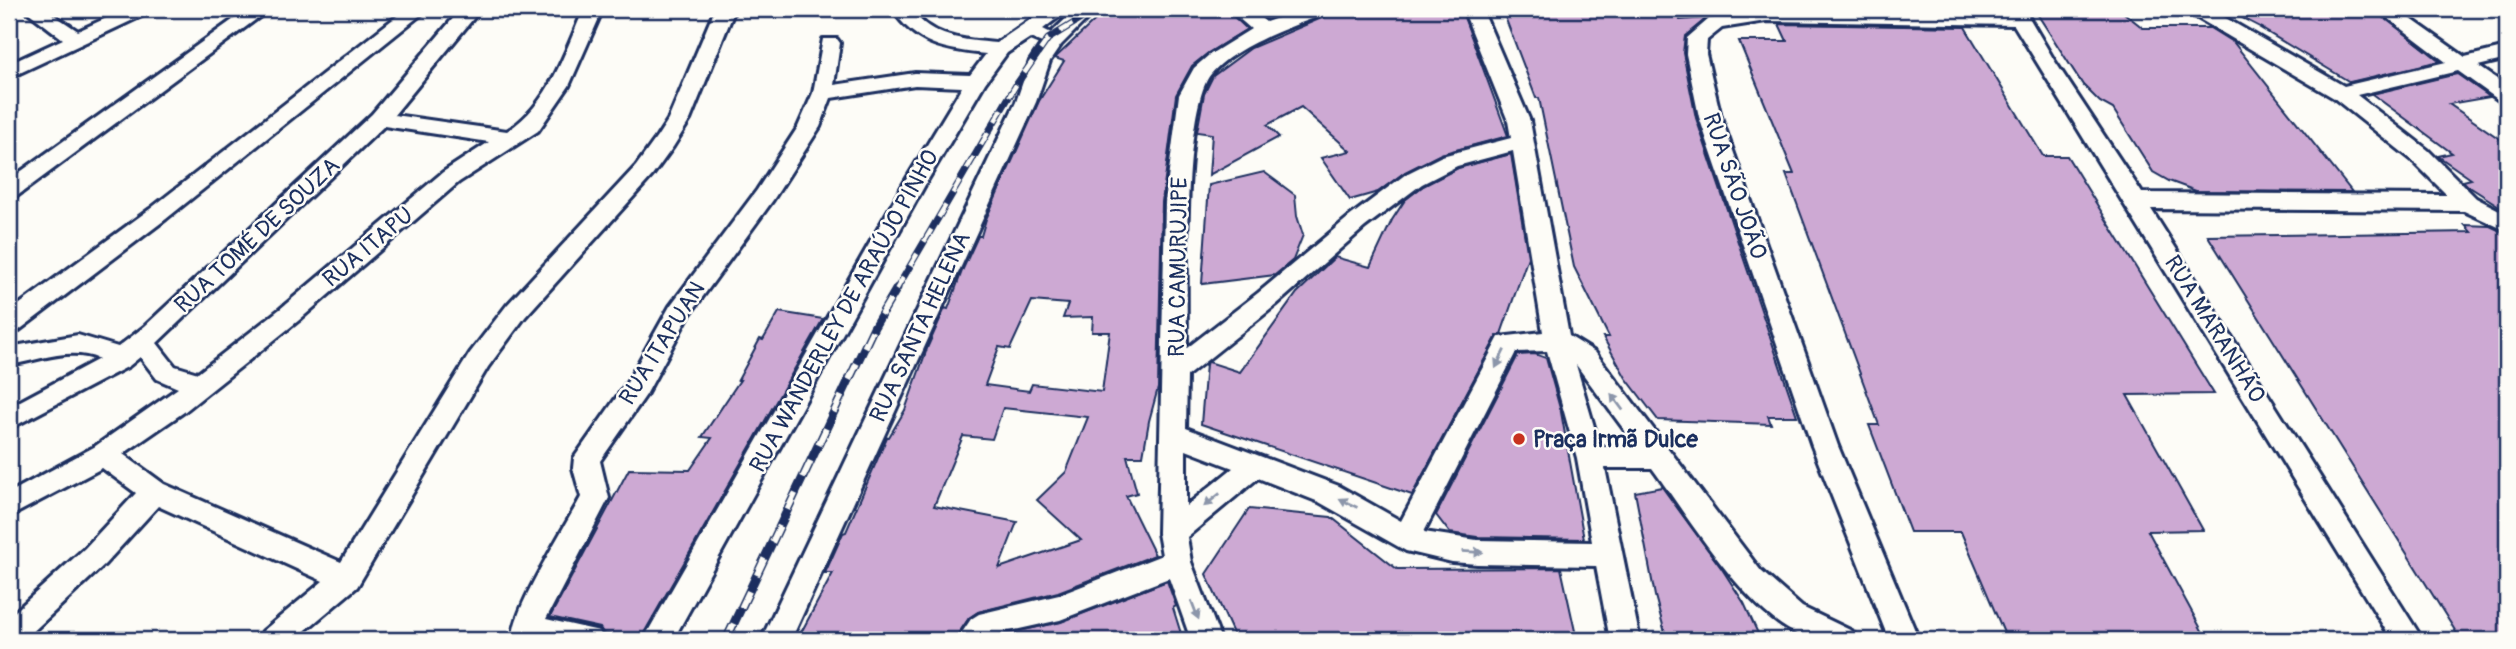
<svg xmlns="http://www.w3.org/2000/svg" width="2516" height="649" font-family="Pangolin,sans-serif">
<rect width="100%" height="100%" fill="#fdfcf7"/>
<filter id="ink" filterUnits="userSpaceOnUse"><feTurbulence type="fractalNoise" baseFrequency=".0143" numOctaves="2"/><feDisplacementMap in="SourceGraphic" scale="14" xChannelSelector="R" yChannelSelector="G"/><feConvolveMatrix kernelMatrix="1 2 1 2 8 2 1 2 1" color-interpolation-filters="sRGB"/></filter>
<g filter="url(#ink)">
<!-- building -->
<g fill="#cda9d3" stroke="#1b2f5e" stroke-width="2" fill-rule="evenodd">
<path d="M 1107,9 L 1132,9 L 1158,17 L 1167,9 L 1226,9 L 1247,29 L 1208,53 L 1192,66 L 1176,95 L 1162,202 L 1158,388 L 1149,421 L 1143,456 L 1127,456 L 1137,493 L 1126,496 L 1155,555 L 1058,592 L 978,612 L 969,618 L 954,640 L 797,640 L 833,573 L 825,573 L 843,533 L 846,532 L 887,437 L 889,437 L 905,410 L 928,346 L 945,308 L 948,309 L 962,271 L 978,236 L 981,236 L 986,219 L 1039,101 L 1064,61 L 1055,58 ZM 1032,301 L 1068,304 L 1063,318 L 1093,317 L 1092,332 L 1110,332 L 1102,392 L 1032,384 L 1029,391 L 985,385 L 999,347 L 1010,349 ZM 1003,408 L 1088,417 L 1066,472 L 1037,500 L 1081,540 L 999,568 L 1017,522 L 934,506 L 963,436 L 992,439 Z"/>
<polygon points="1334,9 1461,9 1508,136 1441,154 1405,172 1378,192 1350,200 1321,158 1350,151 1301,107 1267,125 1279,137 1209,175 1212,134 1197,132 1204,94 1213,76 1251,48 1329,15"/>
<polygon points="1502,9 1679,9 1680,20 1707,18 1685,36 1683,53 1696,118 1797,416 1768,416 1771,424 1658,420 1626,378 1603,337 1609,337 1574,267 1539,98 1536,98"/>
<polygon points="2034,9 2119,9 2143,28 2210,28 2234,43 2352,192 2196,191 2169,181 2153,172 2113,109 2100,102 2083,85"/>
<polygon points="2225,9 2374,9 2440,61 2350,82 2262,29 2264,29"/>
<polygon points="1779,24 1965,27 2043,156 2067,156 2214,394 2127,395 2203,530 2148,531 2206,638 2007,640 1961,532 1910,532 1869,425 1879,425 1786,174 1794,174 1739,41 1787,41"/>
<polygon points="2457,74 2490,97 2449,104 2507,144 2507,211 2468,186 2463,181 2471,179 2438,156 2452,153 2372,94"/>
<polygon points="1511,154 1528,257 1501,334 1497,336 1412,495 1201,424 1206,364 1209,362 1240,372 1297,293 1335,257 1370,267 1392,220 1405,200 1423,186 1458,168"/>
<polygon points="1264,172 1295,195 1297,216 1303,235 1293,260 1275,275 1202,284 1209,185"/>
<polygon points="2465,225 2490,226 2507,234 2507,640 2461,640 2208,236 2471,232"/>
<polygon points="779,312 823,319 640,640 603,633 600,628 550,617 629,469 690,470 712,438 702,437 740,380 738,380 760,339 763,340"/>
<polygon points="1518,355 1535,354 1546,358 1561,412 1584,539 1477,537 1450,533 1436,515"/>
<polygon points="1662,487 1722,569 1744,603 1761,640 1667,640 1655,596 1635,492"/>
<polygon points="1249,509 1331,517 1397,569 1561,568 1577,640 1236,640 1206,574"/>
<polygon points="1167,581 1176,606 1173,608 1183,640 993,640 997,636 1061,622"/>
</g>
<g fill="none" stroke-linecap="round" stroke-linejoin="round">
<!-- minor casing -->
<g stroke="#1b2f5e" stroke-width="6">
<g id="minor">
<polygon points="24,9 45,9 78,31 126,9 151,9 148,13 9,78 9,64 63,39"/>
<polygon points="248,9 270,9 17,196 9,198 9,180"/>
<polygon points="406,9 428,9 166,219 18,331 9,334 9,312 150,209"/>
<path d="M 461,9 L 481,9 L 394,115 L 507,131 C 550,104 564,53 584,9 L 603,9 L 569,86 L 538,131 L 459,182 L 298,321 L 184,412 L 123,454 L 164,484 L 341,562 L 470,353 L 507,305 L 636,166 L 657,137 L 668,120 L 715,9 L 735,9 L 690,120 L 673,147 L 652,176 L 525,317 L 488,367 L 357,587 L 294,640 L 258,640 L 263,631 L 323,581 L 158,506 L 105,564 L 24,640 L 9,640 L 9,617 L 85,548 L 136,493 L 102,468 L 9,517 L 9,493 L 94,447 L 178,388 L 157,379 L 140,357 L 129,366 L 9,429 L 9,407 L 99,359 C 71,346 37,361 9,365 L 9,347 L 78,335 L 118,347 L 145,326 L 372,114 ZM 384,126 L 489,142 L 443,172 L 280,309 L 198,373 L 175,366 L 157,343 Z"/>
<path d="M 892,9 L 911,9 C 931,38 964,40 996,43 L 1046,9 L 1069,9 L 1043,29 L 1051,33 L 1076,9 L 1097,9 L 1061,45 L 1050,61 L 1036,102 L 791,640 L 761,640 L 1016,102 L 1030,61 L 1042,43 L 1030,38 L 1007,53 L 985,83 L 926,183 L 673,640 L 643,640 L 904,183 L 962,87 L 915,85 L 831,98 L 820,127 L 773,200 L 688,317 L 646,395 L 600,461 L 609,498 L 546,619 L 599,631 L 604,640 L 514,640 C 507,618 568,522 581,497 L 573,468 L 574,458 L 628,381 L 670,306 L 757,190 L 798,127 L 813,93 L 823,39 L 837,39 L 840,43 L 834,85 L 915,73 L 970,75 L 986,54 C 945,50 916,45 892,9 Z"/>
<path d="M 1228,9 L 1249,9 L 1266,22 L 1304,9 L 1331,9 L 1328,13 C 1292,26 1236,45 1211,74 C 1182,108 1187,297 1187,348 L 1258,293 L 1349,217 L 1406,174 L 1442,156 L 1511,138 L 1508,121 L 1463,9 L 1482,9 L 1530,121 L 1569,336 L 1595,352 L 1761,571 L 1802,607 L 1852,631 L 1857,640 C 1843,640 1826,643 1813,640 C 1754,627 1687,515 1652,468 L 1605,468 L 1640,640 L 1610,640 L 1596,566 L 1477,564 L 1452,562 L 1406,551 L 1319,502 L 1258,478 L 1187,537 L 1191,562 L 1221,640 L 1191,640 L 1169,578 L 1060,620 L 996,634 L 989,640 L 957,640 L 971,619 L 979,614 L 1059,595 L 1162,555 L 1158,533 L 1165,202 L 1179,95 L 1194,68 L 1209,55 L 1251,29 ZM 1513,151 L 1543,332 L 1499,337 L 1401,521 L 1339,486 L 1186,428 L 1187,376 L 1276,305 L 1365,227 L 1422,184 L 1457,166 ZM 1547,351 L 1577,458 L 1592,542 L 1477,540 L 1424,532 L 1516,352 ZM 1576,365 L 1577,366 L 1637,447 L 1600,447 ZM 1186,450 L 1233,468 L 1186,506 Z"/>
<polygon points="1766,9 2008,13 2006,9 2024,9 2054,60 2142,193 2447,195 2412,160 2334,98 2189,13 2187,9 2210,9 2344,86 2446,62 2376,9 2397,9 2465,57 2507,47 2507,59 2478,66 2507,86 2507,102 2500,101 2458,71 2357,95 2428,150 2476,198 2507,214 2507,231 2464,211 2151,209 2423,640 2392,640 2014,25 1766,21 1722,28 1707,40 1706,54 1721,117 1838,446 1919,640 1889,640 1812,446 1699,117 1686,54 1687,38 1709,19"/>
</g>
</g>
<!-- minor -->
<use href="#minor" fill="#fdfcf7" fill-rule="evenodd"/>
<!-- rail-far1 casing -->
<g stroke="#1b2f5e" stroke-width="7">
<polyline id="rail-far1" points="896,290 1016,85 1048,39 1097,9"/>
</g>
<!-- rail casing -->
<g stroke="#1b2f5e" stroke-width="9">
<polyline id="rail" points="726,640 874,327 897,288"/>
</g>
<!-- rail-far1 -->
<use href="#rail-far1" stroke="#fdfcf7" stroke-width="4.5" stroke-dasharray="14" stroke-linecap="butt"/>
<!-- rail -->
<use href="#rail" stroke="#fdfcf7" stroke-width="6" stroke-dasharray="18" stroke-linecap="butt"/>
</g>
<!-- one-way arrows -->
<defs><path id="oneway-solid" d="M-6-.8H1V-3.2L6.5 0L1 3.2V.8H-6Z" transform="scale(1.75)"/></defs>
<g fill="#8c96aa">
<use href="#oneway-solid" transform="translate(1500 359) rotate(116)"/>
<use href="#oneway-solid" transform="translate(1617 402) rotate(-126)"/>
<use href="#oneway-solid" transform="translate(1212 500) rotate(141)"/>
<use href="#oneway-solid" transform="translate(1348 503) rotate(-154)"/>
<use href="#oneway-solid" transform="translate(1473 552) rotate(3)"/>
<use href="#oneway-solid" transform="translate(1195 610) rotate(69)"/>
</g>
</g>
<!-- markers -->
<circle fill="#c8321e" stroke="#fdfcf7" stroke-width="2.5" cx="1519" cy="439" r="7"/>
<g text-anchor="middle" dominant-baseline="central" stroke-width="5" stroke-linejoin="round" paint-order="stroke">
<!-- street labels -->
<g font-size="23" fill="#1b2f5e" stroke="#fdfcf7">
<text transform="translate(1735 186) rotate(71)">RUA SÃO JOÃO</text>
<text transform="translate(257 235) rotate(-43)">RUA TOMÉ DE SOUZA</text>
<text transform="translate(368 247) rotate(-40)">RUA ITAPU</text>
<text transform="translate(1178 267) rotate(-89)">RUA CAMURUJIPE</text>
<text transform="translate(844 311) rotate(-61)">RUA WANDERLEY DE ARAÚJO PINHO</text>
<text transform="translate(920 327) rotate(-65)">RUA SANTA HELENA</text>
<text transform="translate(2215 329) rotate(58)">RUA MARANHÃO</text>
<text transform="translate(662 343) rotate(-58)">RUA ITAPUAN</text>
</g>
<!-- poi labels -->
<g font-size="23" font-weight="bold" fill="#1b2f5e" stroke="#fdfcf7" text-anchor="start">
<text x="1533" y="439">Praça Irmã Dulce</text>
</g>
</g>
<!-- margin -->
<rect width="2516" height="649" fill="none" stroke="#fdfcf7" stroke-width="35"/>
<rect x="18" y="18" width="2481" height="614" fill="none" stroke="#1b2f5e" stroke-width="2.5" filter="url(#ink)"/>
</svg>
